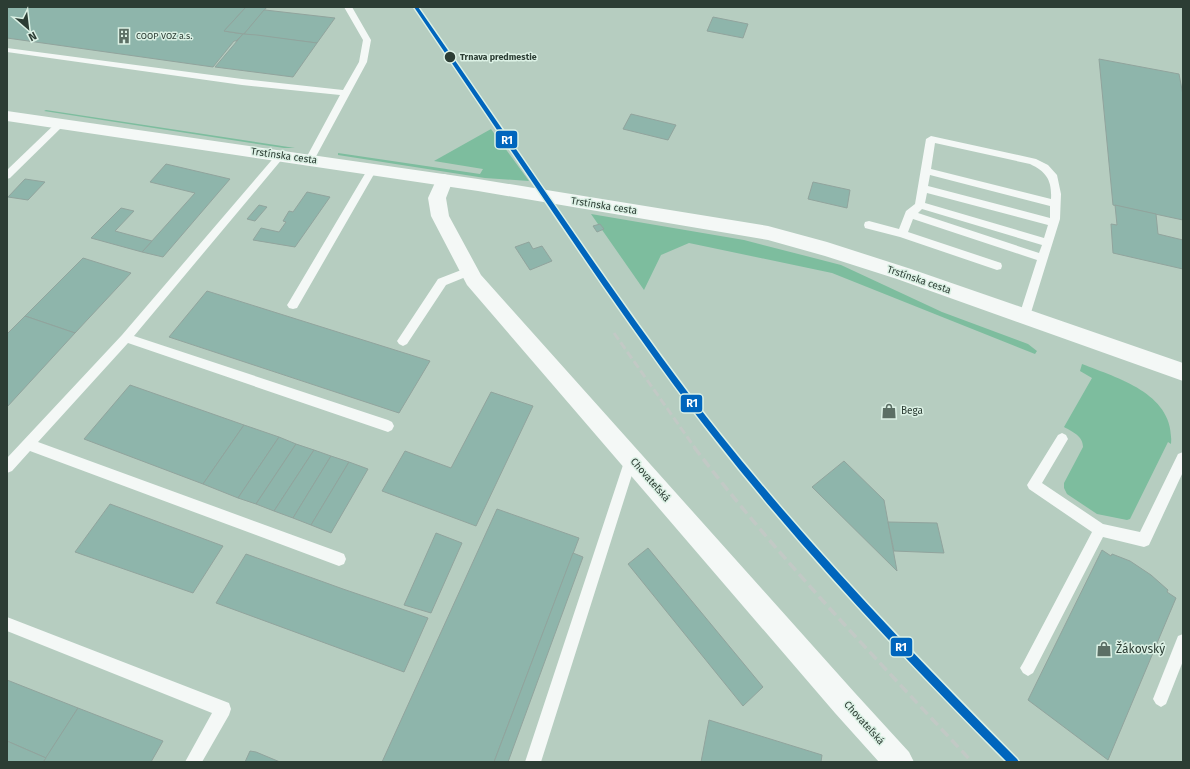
<svg xmlns="http://www.w3.org/2000/svg" width="1190" height="769" font-family="'Fira Sans',sans-serif">
<rect width="100%" height="100%" fill="#b6cdc0"/>
<!-- green -->
<g fill="#7dbd9e">
<polygon points="46,110 295,148 284,148 44,111"/>
<polygon points="491,129 529,181 485,178 338,155 338,153 480,174 483,169 434,161"/>
<polygon points="591,214 744,240 841,265 942,312 1028,344 1037,351 1035,354 832,273 689,243 661,255 644,290"/>
<path d="M 1082,364 C 1120,379 1175,394 1171,444 L 1168,442 L 1130,519 L 1127,520 L 1097,514 L 1067,494 L 1064,488 L 1064,483 L 1083,447 C 1083,436 1073,432 1064,427 L 1092,378 L 1080,371 Z"/>
</g>
<!-- building -->
<g fill="#8eb5ab" stroke="#91a49d">
<polygon points="7,7 246,7 224,31 243,34 236,41 234,41 213,67 7,38"/>
<polygon points="246,7 267,7 244,34 224,31"/>
<polygon points="264,10 265,10 335,18 317,43 244,34"/>
<polygon points="713,17 748,24 743,38 707,31"/>
<polygon points="243,34 257,35 317,43 293,77 215,67"/>
<polygon points="1099,59 1179,74 1183,95 1183,220 1113,205"/>
<polygon points="631,114 676,125 668,140 623,129"/>
<polygon points="166,164 230,179 163,257 142,252 195,193 150,182"/>
<polygon points="25,179 45,182 28,200 8,197"/>
<polygon points="813,182 850,190 847,208 808,199"/>
<polygon points="307,192 330,197 295,247 253,240 261,228 279,232 286,222 283,221 289,211 293,212"/>
<polygon points="259,205 267,207 255,221 247,219"/>
<polygon points="1115,205 1156,214 1158,234 1183,240 1183,269 1113,253 1111,224 1117,225"/>
<polygon points="121,208 134,211 115,231 152,241 142,252 91,238"/>
<polygon points="600,224 604,229 597,232 593,226"/>
<polygon points="529,242 533,249 542,246 552,261 530,270 515,247"/>
<polygon points="83,258 131,273 75,333 25,316"/>
<polygon points="207,291 430,361 399,413 169,337"/>
<polygon points="25,316 75,333 7,407 7,334"/>
<polygon points="130,385 244,425 203,484 84,439"/>
<polygon points="491,392 533,406 476,526 382,491 405,451 451,468"/>
<polygon points="244,425 279,437 238,498 203,484"/>
<polygon points="279,437 296,444 256,504 238,498"/>
<polygon points="296,444 314,450 274,511 256,504"/>
<polygon points="314,450 331,456 293,518 274,511"/>
<polygon points="331,456 349,462 311,525 293,518"/>
<polygon points="844,461 884,500 897,571 812,487"/>
<polygon points="349,462 368,469 331,533 311,525"/>
<polygon points="110,504 223,546 193,593 75,552"/>
<polygon points="497,509 579,538 494,762 382,762"/>
<polygon points="888,522 937,523 944,553 894,551"/>
<polygon points="436,533 462,543 431,613 404,605"/>
<polygon points="648,548 763,687 743,706 628,564"/>
<polygon points="1102,550 1111,556 1112,554 1130,561 1151,575 1168,590 1167,592 1176,598 1108,760 1028,700"/>
<polygon points="573,553 583,557 508,762 494,762"/>
<polygon points="246,554 343,589 428,618 404,672 216,603"/>
<polygon points="7,680 78,708 46,758 7,741"/>
<polygon points="78,708 163,741 151,762 43,762"/>
<polygon points="709,720 822,755 821,762 701,762"/>
<polygon points="7,741 46,758 43,762 7,762"/>
<polygon points="250,751 256,752 280,762 245,762"/>
</g>
<g fill="none" stroke-linecap="round" stroke-linejoin="round">
<!-- lane -->
<g fill="#f4f8f6" fill-rule="evenodd">
<polygon points="344,7 352,7 371,40 367,62 313,162 310,163 305,160 340,95 242,85 7,52 7,48 242,79 343,90 359,62 363,40"/>
<polygon points="61,120 64,121 66,123 64,125 10,178 7,179 7,170 58,121"/>
<path d="M 931,136 L 1036,159 L 1048,165 L 1057,175 L 1061,194 L 1060,219 L 1029,319 L 1025,321 L 1021,319 L 1019,316 L 1037,260 L 913,219 L 908,232 L 1001,263 L 1002,266 L 1001,269 L 997,270 L 900,237 L 865,228 L 864,225 L 865,222 L 869,221 L 899,229 L 906,211 L 915,204 L 926,139 ZM 935,143 L 1030,164 C 1047,172 1052,181 1051,199 L 931,169 ZM 930,175 L 1050,206 L 1050,218 L 928,186 ZM 927,193 L 1048,225 L 1044,238 L 925,203 ZM 922,209 L 1042,245 L 1039,253 L 918,213 Z"/>
<polygon points="280,153 285,156 283,158 134,336 388,420 392,422 394,426 392,430 388,432 128,343 38,442 339,552 344,554 346,559 344,564 339,566 30,451 12,471 7,473 7,458 122,335 277,154"/>
<polygon points="372,166 377,169 297,308 293,309 289,308 287,305 289,302 369,167"/>
<polygon points="469,267 473,268 474,271 473,274 446,285 407,344 403,346 399,344 397,341 399,338 438,279"/>
<polygon points="1062,433 1066,435 1068,439 1042,483 1103,524 1140,532 1178,454 1183,452 1183,472 1149,545 1144,547 1103,537 1033,673 1028,676 1023,673 1020,668 1023,663 1092,532 1029,489 1027,485 1058,435"/>
<polygon points="631,453 636,455 637,459 541,762 525,762 625,459 626,455"/>
<polygon points="7,617 229,703 231,709 229,715 202,762 185,762 212,713 7,631"/>
<polygon points="1183,634 1183,661 1166,704 1161,707 1156,704 1153,699 1178,636"/>
</g>
<!-- street -->
<polygon fill="#f4f8f6" fill-rule="evenodd" points="444,174 450,176 453,180 446,198 449,216 481,275 855,693 909,752 914,762 879,762 835,713 467,285 431,216 428,198 438,176"/>
<!-- secondary -->
<polygon fill="#f4f8f6" fill-rule="evenodd" points="7,111 478,179 768,226 827,242 911,269 1183,363 1183,381 897,279 825,256 768,240 478,191 7,121"/>
<!-- rail-far1 -->
<polyline stroke="#c2c9c5" stroke-width="3" stroke-dasharray="8 3.5" stroke-linecap="butt" points="614,333 695,448"/>
<!-- rail -->
<path stroke="#c2c9c5" stroke-width="3.5" stroke-dasharray="10 5" stroke-linecap="butt" d="M 694,447 C 779,559 877,659 972,762"/>
<!-- rail-1 casing -->
<g stroke="#dcf1e5" stroke-width="3">
<path id="rail-1" d="M 414,7 L 418,7 C 482,99 544,191 608,282 C 644,333 681,385 720,434 C 812,549 914,655 1017,759 L 1019,762 L 1007,762 C 905,659 805,554 715,439 C 676,390 640,338 604,287 C 540,194 477,100 414,7 Z"/>
</g>
<!-- rail-1 -->
<use href="#rail-1" fill="#0065bd" fill-rule="evenodd"/>
</g>
<!-- icons -->
<defs>
<g id="building-bare" transform="scale(1.2)"><path d="M-4-6H4V6H1V3H-1V6H-4ZM-2.5-4.3h1.7v1.8h-1.7ZM.8-4.3h1.7v1.8H.8ZM-2.5-1h1.7V.8h-1.7ZM.8-1h1.7V.8H.8Z" fill="#5c6f65" stroke="#dcf1e5" stroke-width="2.5" paint-order="stroke"/></g>
<g id="shop-bare" transform="scale(1.2)"><path d="M-5-2.5h2.3a2.7 3.5 0 0 1 5.4 0H5L5.5 6h-11ZM-1.5-2.5h3a1.5 2.3 0 0 0-3 0Z" fill="#5c6f65" stroke="#dcf1e5" stroke-width="2.5" paint-order="stroke"/></g>
</defs>
<g fill-rule="evenodd">
<use href="#building-bare" x="124" y="36"/>
<use href="#shop-bare" x="889" y="411"/>
<use href="#shop-bare" x="1104" y="649"/>
</g>
<!-- markers -->
<circle fill="#2c3d34" stroke="#dcf1e5" stroke-width="1.5" cx="450" cy="57" r="6"/>
<g text-anchor="middle" dominant-baseline="central" stroke-width="3" stroke-linejoin="round" paint-order="stroke">
<!-- far-poi labels -->
<g font-size="9" fill="#2c3d34" stroke="#dcf1e5" text-anchor="start">
<text x="136" y="36">COOP VOZ a.s.</text>
</g>
<!-- far-stop labels -->
<g font-size="9" font-weight="bold" fill="#2c3d34" stroke="#dcf1e5" text-anchor="start">
<text x="460" y="57">Trnava predmestie</text>
</g>
<!-- street labels -->
<g font-size="10" fill="#2c3d34" stroke="#dcf1e5">
<text transform="translate(284 156) rotate(8)">Trstínska cesta</text>
<text transform="translate(604 206) rotate(9)">Trstínska cesta</text>
<text transform="translate(919 280) rotate(19)">Trstínska cesta</text>
<text transform="translate(650 480) rotate(49)">Chovateľská</text>
<text transform="translate(864 723) rotate(48)">Chovateľská</text>
</g>
<!-- poi labels -->
<g font-size="10" fill="#2c3d34" stroke="#dcf1e5" text-anchor="start">
<text x="901" y="411">Bega</text>
</g>
<!-- near-poi labels -->
<g font-size="12" fill="#2c3d34" stroke="#dcf1e5" text-anchor="start">
<text x="1116" y="649">Žákovský</text>
</g>
</g>
<g stroke="#dcf1e5" stroke-width="1.5">
<rect x="495" y="130" width="23" height="19" rx="4" fill="#0065bd"/>
<rect x="680" y="394" width="23" height="19" rx="4" fill="#0065bd"/>
<rect x="890" y="637" width="23" height="20" rx="4" fill="#0065bd"/>
</g>
<g font-size="11" text-anchor="middle" font-weight="bold" fill="#fff">
<text x="507" y="144">R1</text>
<text x="692" y="407">R1</text>
<text x="901" y="651">R1</text>
</g>
<!-- border -->
<rect width="1190" height="769" fill="none" stroke="#2c3d34" stroke-width="16"/>
<!-- north arrow -->
<g transform="translate(28 28) rotate(152)" stroke="#dcf1e5" stroke-width="3" paint-order="stroke">
<path d="M0-3L7 15L0 10L-7 15Z" fill="#2c3d34"/>
<text y="-6" font-size="11" font-weight="bold" text-anchor="middle" fill="#2c3d34">N</text>
</g>
</svg>
